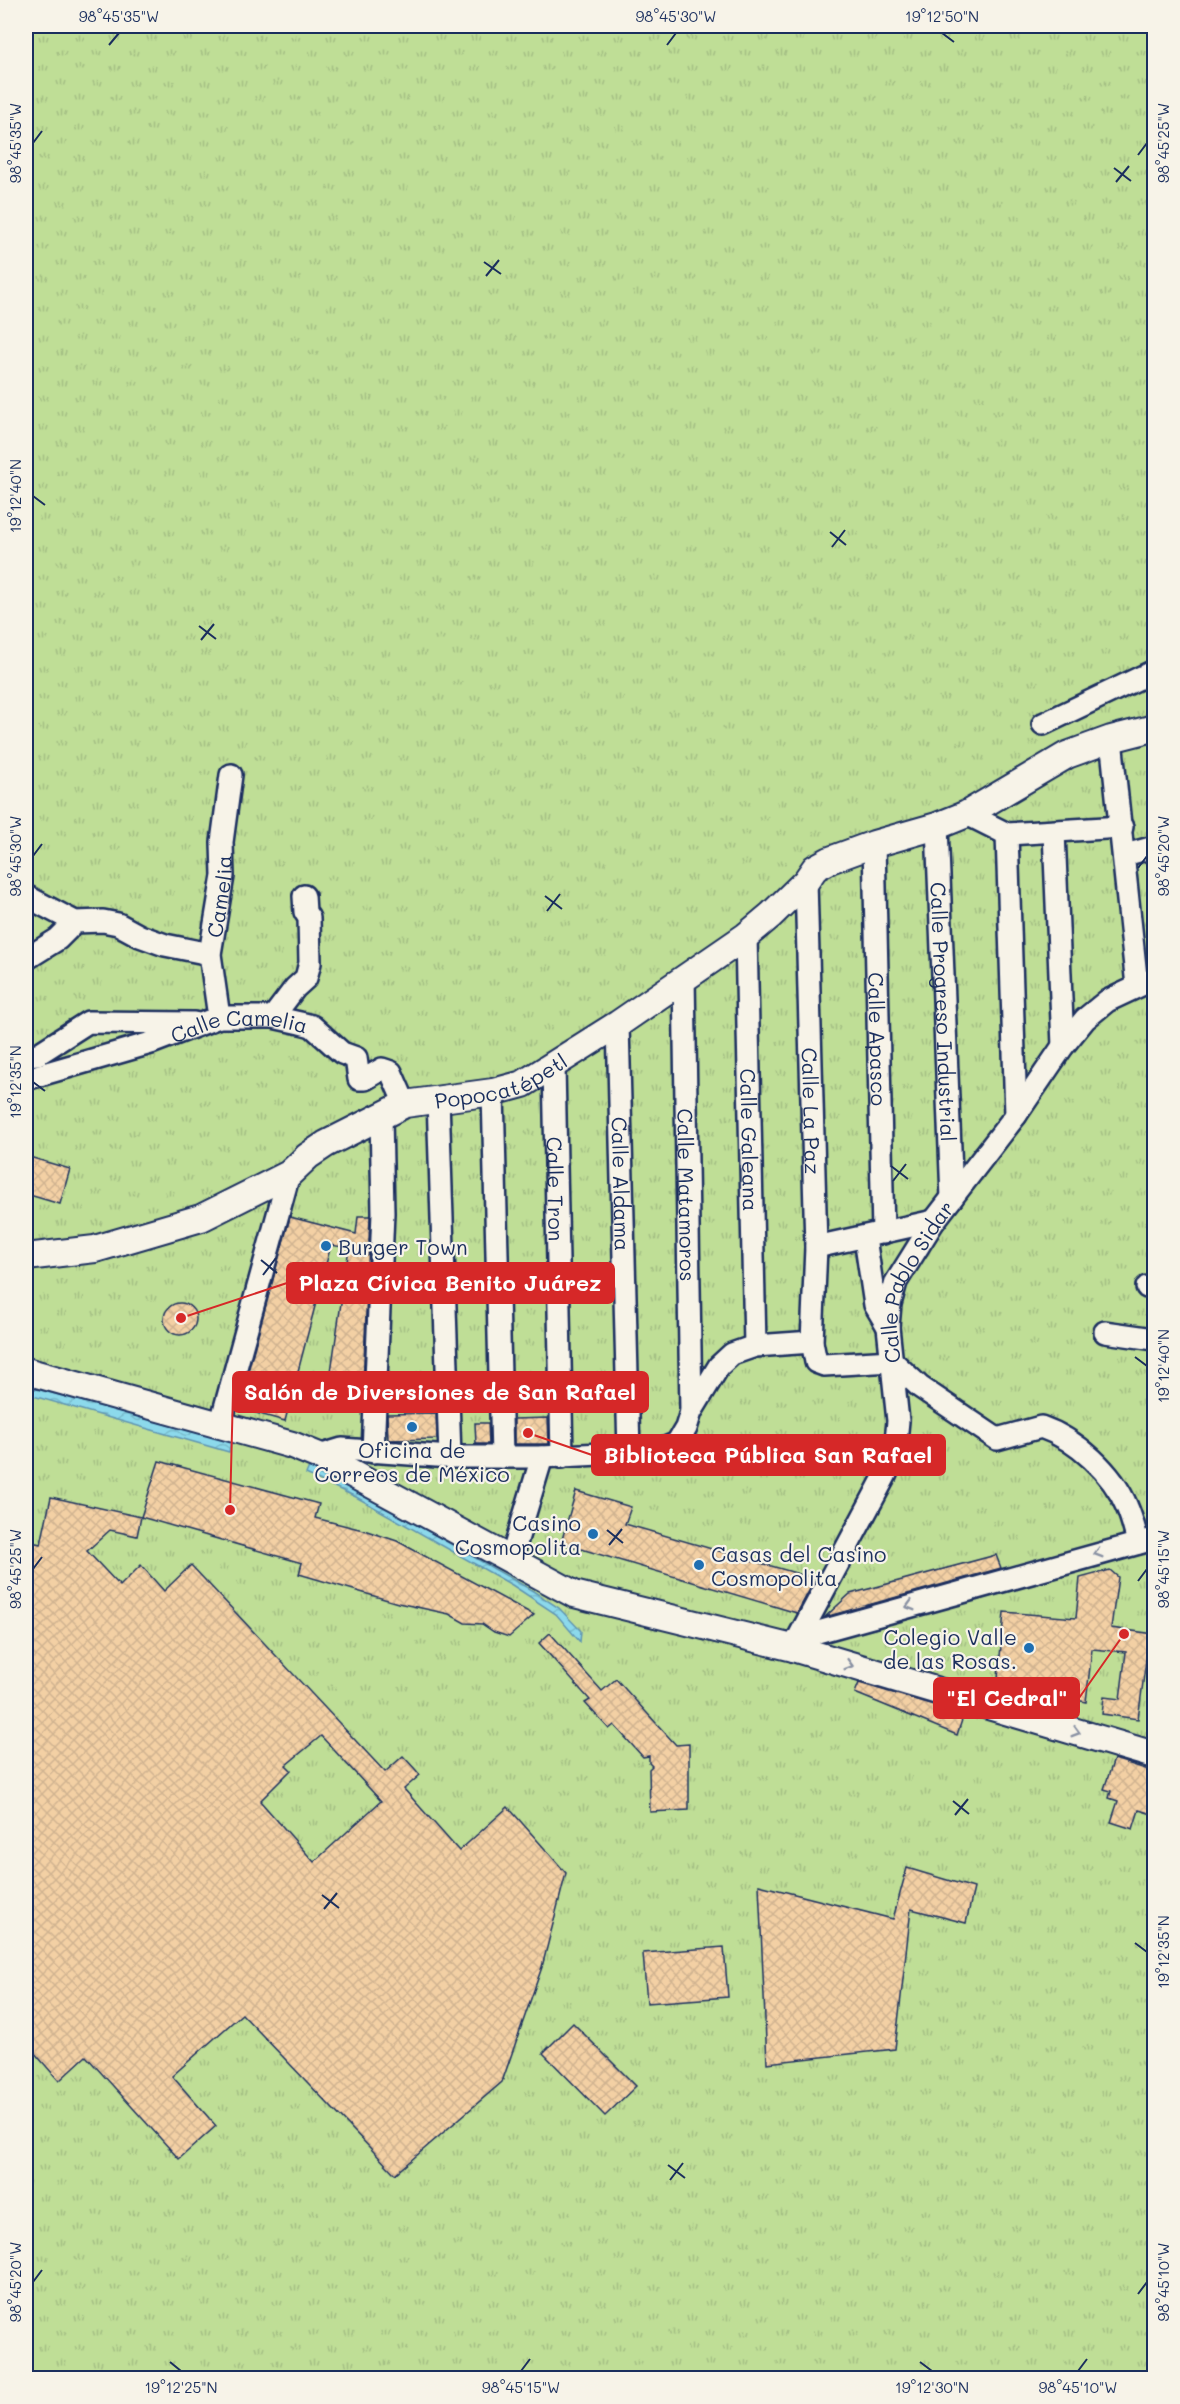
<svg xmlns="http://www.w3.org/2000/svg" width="1180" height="2404" font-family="Mali,sans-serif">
<defs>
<pattern id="park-tufts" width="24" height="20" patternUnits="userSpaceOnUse" patternTransform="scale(1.5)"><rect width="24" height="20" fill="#bfde96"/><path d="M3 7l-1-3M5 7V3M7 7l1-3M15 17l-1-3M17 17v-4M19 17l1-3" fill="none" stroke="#a4bf84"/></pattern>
<pattern id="water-waves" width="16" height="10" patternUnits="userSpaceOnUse" patternTransform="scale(1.5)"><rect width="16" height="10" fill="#8cd9eb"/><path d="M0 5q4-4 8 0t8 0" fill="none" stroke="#78bbcc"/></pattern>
<pattern id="building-cross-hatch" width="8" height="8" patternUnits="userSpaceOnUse" patternTransform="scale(1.5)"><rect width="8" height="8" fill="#f3d0a4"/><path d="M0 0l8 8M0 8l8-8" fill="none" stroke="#d0b390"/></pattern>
</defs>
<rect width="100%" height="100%" fill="#f7f3e8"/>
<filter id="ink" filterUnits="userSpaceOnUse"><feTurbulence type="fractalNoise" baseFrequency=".0167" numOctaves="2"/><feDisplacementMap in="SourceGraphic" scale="12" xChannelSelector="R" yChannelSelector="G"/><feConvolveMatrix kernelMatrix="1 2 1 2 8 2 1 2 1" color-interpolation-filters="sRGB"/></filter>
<g filter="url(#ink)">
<!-- park -->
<rect fill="url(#park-tufts)" stroke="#6d867a" stroke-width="1.5" x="26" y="26" width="1128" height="2352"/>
<!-- water -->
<g fill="url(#water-waves)" stroke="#5f95b3" stroke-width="1.5">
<polygon points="26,1386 231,1442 229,1452 26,1394"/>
<polygon points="309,1467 379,1503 533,1591 559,1608 581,1631 580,1642 556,1614 512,1585 356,1497 306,1474"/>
</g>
<!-- building -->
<g fill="url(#building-cross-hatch)" stroke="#1b2f5e" stroke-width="1.5" fill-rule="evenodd">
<polygon points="26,1156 70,1169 60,1204 26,1194"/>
<polygon points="358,1216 370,1216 362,1410 326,1406 349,1248 331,1245 285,1421 238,1408 290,1217 356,1234"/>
<circle cx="180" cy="1319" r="16"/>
<polygon points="436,1413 437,1439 388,1440 387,1414"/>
<polygon points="548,1418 549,1444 514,1444 514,1419"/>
<polygon points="475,1423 488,1423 489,1444 476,1444"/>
<polygon points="159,1461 319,1504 315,1518 367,1531 397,1541 534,1615 509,1637 494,1632 482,1624 465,1623 449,1614 398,1603 299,1574 302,1563 141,1517"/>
<polygon points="576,1491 631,1507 625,1524 813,1578 810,1589 797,1613 561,1543"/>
<path d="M 51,1497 L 141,1517 L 137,1536 L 110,1530 L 87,1551 L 120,1586 L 141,1565 L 164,1591 L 191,1565 L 385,1772 L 403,1756 L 415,1769 L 420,1775 L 404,1789 L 459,1851 L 508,1807 L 566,1873 L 542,1967 L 502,2082 L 395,2174 L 242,2014 L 172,2076 L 216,2126 L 179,2159 L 86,2056 L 59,2081 L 26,2043 L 26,1541 L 41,1544 ZM 321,1736 L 381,1801 L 314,1862 L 260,1801 L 291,1770 L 286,1765 Z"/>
<polygon points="996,1555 1001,1568 825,1617 850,1594"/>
<polygon points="1110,1570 1118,1577 1111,1628 1154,1634 1151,1654 1147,1653 1138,1719 1102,1714 1104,1697 1120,1699 1126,1652 1092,1649 1086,1702 1067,1698 1069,1686 998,1679 1004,1612 1076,1618 1080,1578"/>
<polygon points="550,1633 602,1691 616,1679 676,1745 689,1744 689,1810 650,1812 649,1769 652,1766 649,1763 649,1756 643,1757 614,1725 609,1729 585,1703 590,1700 539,1643"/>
<polygon points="859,1683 964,1714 957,1735 855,1693"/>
<polygon points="1114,1759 1155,1772 1155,1815 1139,1810 1133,1829 1111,1822 1118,1801 1109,1798 1111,1791 1104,1789"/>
<polygon points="907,1868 974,1888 966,1923 911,1909 895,2049 767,2063 759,1885 893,1919"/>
<polygon points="724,1947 728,1997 647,2003 643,1953"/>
<polygon points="573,2023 636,2086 605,2116 543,2053"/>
</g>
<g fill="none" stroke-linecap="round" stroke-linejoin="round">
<!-- minor casing -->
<g stroke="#1b2f5e" stroke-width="26">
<g id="minor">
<polyline points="1043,724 1154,671"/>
<polyline points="1111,739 1137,986"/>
<polyline points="967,814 1007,834 1122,827"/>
<path id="s1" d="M 937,826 L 952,1198"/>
<polyline points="1054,832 1063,1046"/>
<polyline points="1007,834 1016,1115"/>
<path id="s2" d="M 874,844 L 883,1233"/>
<polyline points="1125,855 1154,847"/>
<path id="s3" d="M 806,881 L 816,1247 L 812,1342 L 816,1362 L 824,1365 L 892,1361 L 920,1387 L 997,1439 L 1041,1427 C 1076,1439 1113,1473 1127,1507 C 1132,1518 1135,1531 1138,1543"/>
<polyline points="26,896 75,922 103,921 118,924 140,936 165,945 210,954"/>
<path id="s4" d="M 746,936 L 755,1346"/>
<polyline points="26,959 58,939 75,922"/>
<path id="s5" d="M 684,977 L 691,1411"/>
<path id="s6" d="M 219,1017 L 210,954 L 223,876 L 222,842 L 231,775"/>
<polyline points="273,1017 295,988 306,978 310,963 309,918 305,912 304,896"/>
<path id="s7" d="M 618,1024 L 629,1453"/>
<polyline points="26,1055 38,1054 88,1022 194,1023"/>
<path id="s8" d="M 554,1066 L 562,1457"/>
<path id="s9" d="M 26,1079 L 151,1043 L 219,1017 L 273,1017 L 300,1023 L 312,1026 L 342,1053 L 356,1058 L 359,1079 L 365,1079 L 382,1069 L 391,1072 L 405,1104"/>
<polyline points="493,1092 502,1457"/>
<polyline points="438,1099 450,1457"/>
<polyline points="865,1238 875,1305 888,1327"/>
<polyline points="816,1247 934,1221"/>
<polyline points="1147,1287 1154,1286"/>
<polyline points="1105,1332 1154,1339"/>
<polyline points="220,1426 289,1174"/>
<polyline points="373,1452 383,1213 381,1117"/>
<polyline points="319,1456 342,1449 450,1457 542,1457 659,1451 677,1443 686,1428 691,1412 719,1366 732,1354 755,1346 812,1342"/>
<polyline points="511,1560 542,1457"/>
<polyline points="800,1637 1154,1539"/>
<path id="s10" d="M 793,1648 L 886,1474 L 895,1451 L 898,1421 L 888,1327 L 890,1304 L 896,1282 L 934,1221 L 1016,1115 L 1063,1046 L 1085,1019 L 1107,1001 L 1154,979"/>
</g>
</g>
<!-- tertiary casing -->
<g stroke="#1b2f5e" stroke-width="30">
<g id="tertiary">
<path id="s11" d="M 26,1257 L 95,1249 L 201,1218 L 289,1174 L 308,1156 L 326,1144 L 405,1104 L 493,1092 L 523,1084 L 618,1024 L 746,936 L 771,915 L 806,881 L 815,868 L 830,860 L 874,844 L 937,826 L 967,814 L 1067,755 L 1111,739 L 1154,728"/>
<polyline points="26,1371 292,1445 319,1456 574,1594 793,1648 1154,1755"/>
</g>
</g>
<!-- minor -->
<use href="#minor" stroke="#f7f3e8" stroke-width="21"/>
<!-- tertiary -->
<use href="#tertiary" stroke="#f7f3e8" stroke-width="26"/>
</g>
<!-- one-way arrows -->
<defs><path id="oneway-chevron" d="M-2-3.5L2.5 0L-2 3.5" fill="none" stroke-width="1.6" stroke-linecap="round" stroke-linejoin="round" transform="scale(1.5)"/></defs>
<g stroke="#8991a3">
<use href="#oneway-chevron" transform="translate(1098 1553) rotate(164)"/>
<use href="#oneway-chevron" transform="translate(910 1606) rotate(164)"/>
<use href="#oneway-chevron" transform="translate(849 1665) rotate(16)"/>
<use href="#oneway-chevron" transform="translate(1076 1732) rotate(16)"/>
</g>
</g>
<!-- ticks -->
<path fill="none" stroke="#1b2f5e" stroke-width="2" d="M 942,33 L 954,42M 109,45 L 119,33M 667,45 L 676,33M 33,143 L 42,131M 1138,155 L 1147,143M 1114,168 L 1131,181M 1116,182 L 1129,166M 484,262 L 501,274M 486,276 L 499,260M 33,496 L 45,505M 830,532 L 846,545M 832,547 L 845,530M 199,626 L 216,639M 201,640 L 214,624M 33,856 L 42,844M 1138,868 L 1147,856M 545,896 L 562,909M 547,911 L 560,894M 33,1082 L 45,1091M 891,1166 L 908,1179M 893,1181 L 906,1164M 261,1260 L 277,1273M 263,1275 L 276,1258M 1135,1357 L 1147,1366M 607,1530 L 623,1543M 609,1545 L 622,1529M 33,1569 L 42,1557M 1138,1581 L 1147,1569M 953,1801 L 969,1814M 955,1815 L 968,1799M 322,1895 L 339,1908M 324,1909 L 337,1893M 1135,1943 L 1147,1952M 668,2165 L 685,2178M 670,2180 L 683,2163M 33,2282 L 42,2270M 1138,2294 L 1147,2282M 170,2362 L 181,2371M 920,2362 L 932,2371M 521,2371 L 530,2359M 1078,2371 L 1087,2359"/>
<!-- markers -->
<g fill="#1f6fb2" stroke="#f7f3e8" stroke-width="2">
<circle cx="326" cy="1246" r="6"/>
<circle cx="412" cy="1427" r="6"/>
<circle cx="593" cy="1534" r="6"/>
<circle cx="699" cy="1565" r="6"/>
<circle cx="1029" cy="1648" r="6"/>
</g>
<g text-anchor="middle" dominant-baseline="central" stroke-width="4.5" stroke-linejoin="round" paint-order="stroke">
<!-- street labels -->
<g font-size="21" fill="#1b2f5e" stroke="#f7f3e8">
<text stroke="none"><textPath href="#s6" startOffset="122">Camelia</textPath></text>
<text stroke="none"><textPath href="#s1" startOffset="186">Calle Progreso Industrial</textPath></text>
<text stroke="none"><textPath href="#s9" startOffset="222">Calle Camelia</textPath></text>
<text stroke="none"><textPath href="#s2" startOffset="195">Calle Apasco</textPath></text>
<text stroke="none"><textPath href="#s11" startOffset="514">Popocatépetl</textPath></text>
<text stroke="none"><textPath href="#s3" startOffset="230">Calle La Paz</textPath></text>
<text stroke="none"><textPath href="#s4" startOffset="204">Calle Galeana</textPath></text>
<text stroke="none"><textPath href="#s7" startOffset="160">Calle Aldama</textPath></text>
<text stroke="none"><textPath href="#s8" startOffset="123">Calle Tron</textPath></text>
<text stroke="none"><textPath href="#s5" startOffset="218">Calle Matamoros</textPath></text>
<text stroke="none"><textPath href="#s10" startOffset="399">Calle Pablo Sidar</textPath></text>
</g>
<!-- poi labels -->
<g font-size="21" fill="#1b2f5e" stroke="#f7f3e8" text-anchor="start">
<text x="338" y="1246">Burger Town</text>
<text x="412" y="1449" text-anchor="middle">Oficina de<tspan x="412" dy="24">Correos de México</tspan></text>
<text x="581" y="1522" text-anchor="end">Casino<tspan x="581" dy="24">Cosmopolita</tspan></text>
<text x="711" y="1553">Casas del Casino<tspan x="711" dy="24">Cosmopolita</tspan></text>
<text x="1017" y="1636" text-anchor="end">Colegio Valle<tspan x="1017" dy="24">de las Rosas.</tspan></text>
</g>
</g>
<!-- callouts -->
<path fill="none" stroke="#d62828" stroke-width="2" d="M181 1318L287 1283M230 1510L233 1392M528 1433L592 1455M1124 1634L1079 1698"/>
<g fill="#d62828" stroke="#f7f3e8" stroke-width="2">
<circle cx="181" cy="1318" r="6"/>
<circle cx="230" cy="1510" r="6"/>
<circle cx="528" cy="1433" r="6"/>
<circle cx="1124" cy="1634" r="6"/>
</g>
<g fill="#d62828" stroke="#d62828" stroke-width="2">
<rect x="287" y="1263" width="327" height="40" rx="6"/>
<rect x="233" y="1372" width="415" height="40" rx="6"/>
<rect x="592" y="1435" width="353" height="40" rx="6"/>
<rect x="934" y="1678" width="145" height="40" rx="6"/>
</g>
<g font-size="22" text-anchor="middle" font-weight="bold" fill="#fff">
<text x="450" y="1291">Plaza Cívica Benito Juárez</text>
<text x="440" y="1400">Salón de Diversiones de San Rafael</text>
<text x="768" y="1463">Biblioteca Pública San Rafael</text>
<text x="1007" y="1706">"El Cedral"</text>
</g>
<!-- margin -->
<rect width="1180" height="2404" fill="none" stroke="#f7f3e8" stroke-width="66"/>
<rect x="33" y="33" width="1114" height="2338" fill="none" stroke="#1b2f5e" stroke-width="2"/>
<g font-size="15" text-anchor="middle" fill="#1b2f5e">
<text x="119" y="22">98°45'35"W</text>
<text x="676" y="22">98°45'30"W</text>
<text x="942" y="22">19°12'50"N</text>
<text transform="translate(16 143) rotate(-90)" y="5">98°45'35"W</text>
<text transform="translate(1164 143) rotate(-90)" y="5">98°45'25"W</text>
<text transform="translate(16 496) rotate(-90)" y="5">19°12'40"N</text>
<text transform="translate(16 856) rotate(-90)" y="5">98°45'30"W</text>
<text transform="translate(1164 856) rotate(-90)" y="5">98°45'20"W</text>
<text transform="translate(16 1082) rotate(-90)" y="5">19°12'35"N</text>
<text transform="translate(1164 1366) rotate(-90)" y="5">19°12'40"N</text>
<text transform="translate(16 1569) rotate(-90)" y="5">98°45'25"W</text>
<text transform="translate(1164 1569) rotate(-90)" y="5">98°45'15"W</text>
<text transform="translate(1164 1952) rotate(-90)" y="5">19°12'35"N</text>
<text transform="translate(16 2282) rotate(-90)" y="5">98°45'20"W</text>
<text transform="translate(1164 2282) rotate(-90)" y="5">98°45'10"W</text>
<text x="181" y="2393">19°12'25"N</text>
<text x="521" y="2393">98°45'15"W</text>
<text x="932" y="2393">19°12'30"N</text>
<text x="1078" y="2393">98°45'10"W</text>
</g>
</svg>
